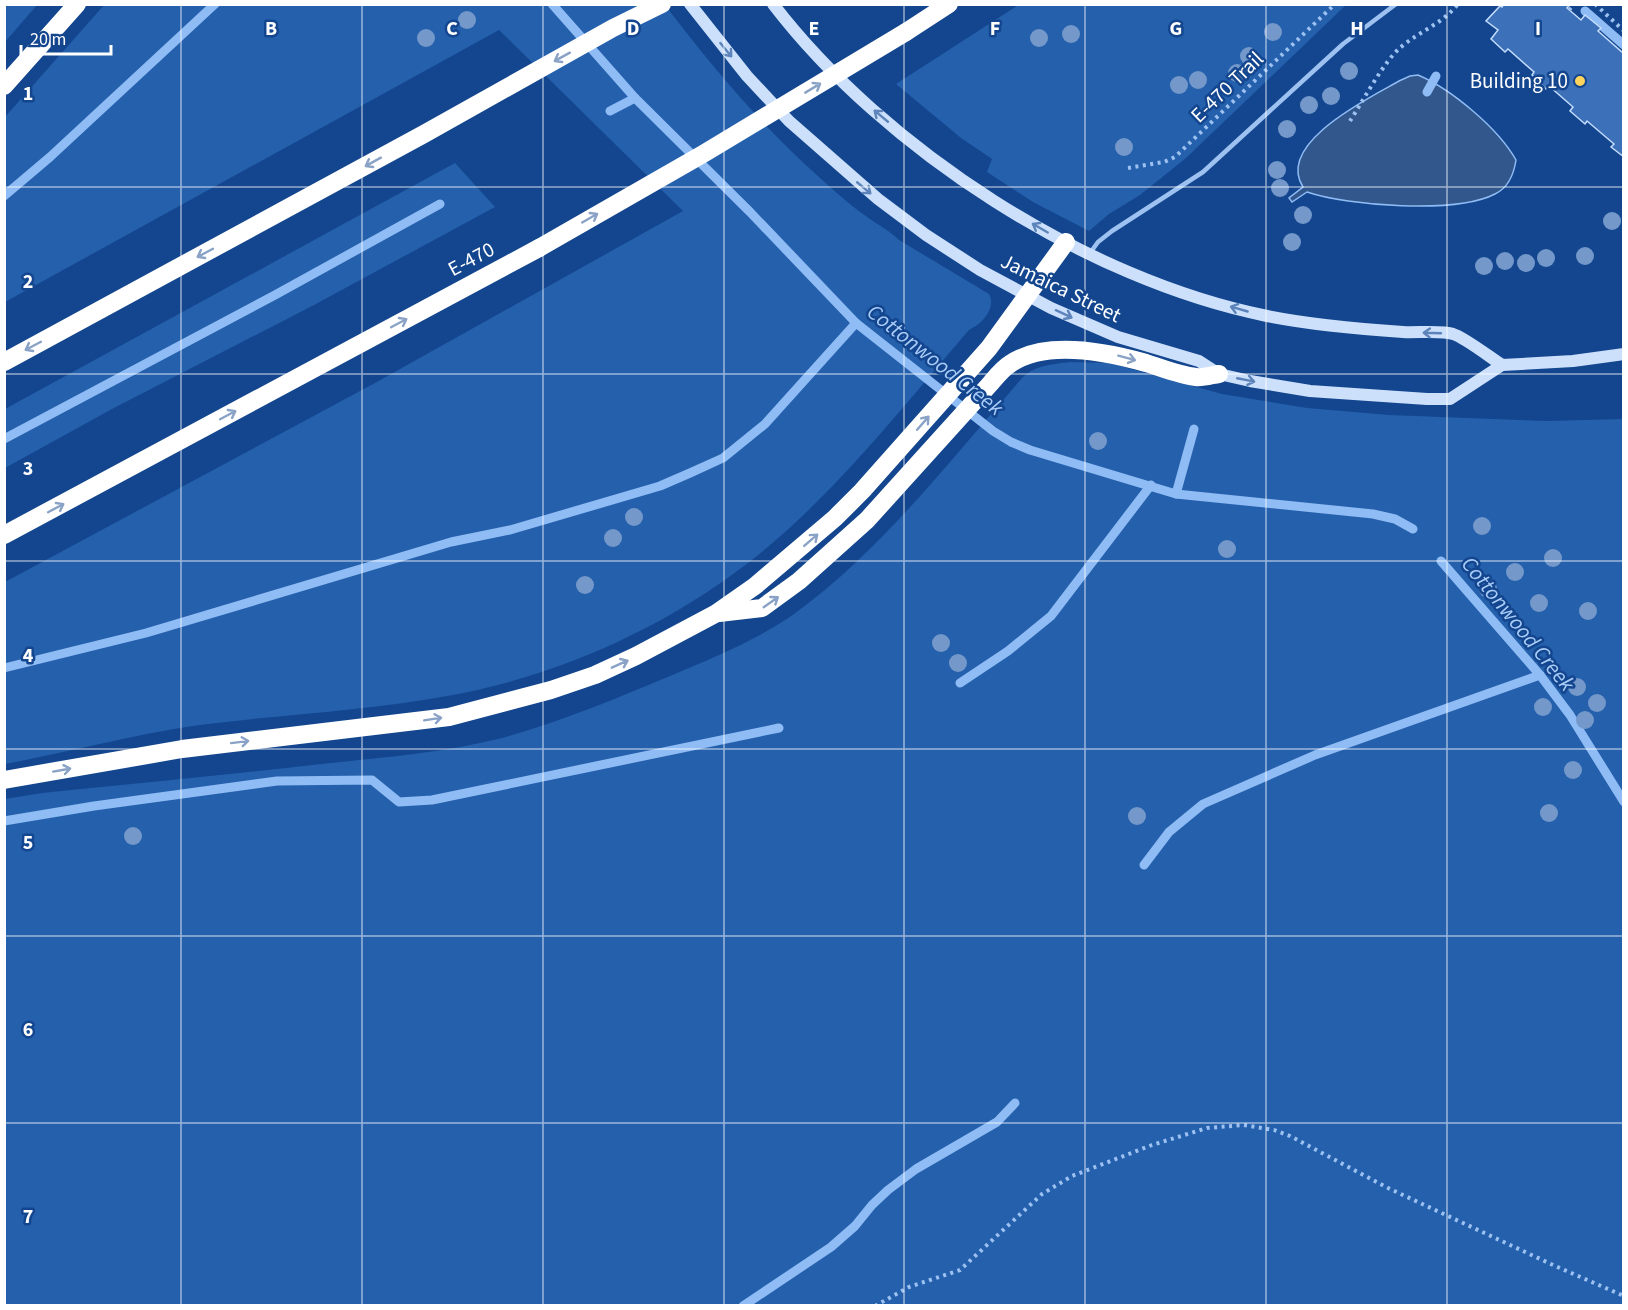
<svg xmlns="http://www.w3.org/2000/svg" width="1628" height="1310" font-family="'Source Sans 3',sans-serif">
<rect width="100%" height="100%" fill="#13468e"/>
<!-- green -->
<g fill="#2560ad">
<polygon points="5,4 37,5 5,42 4,5"/>
<path d="M 105,4 L 665,5 C 712,67 762,126 820,178 C 836,192 852,207 870,219 C 880,226 890,231 899,240 L 989,294 C 997,308 981,325 969,330 C 899,411 833,497 748,563 C 662,629 559,675 453,695 C 369,711 284,714 200,725 C 134,734 70,752 5,764 L 5,582 L 375,383 L 683,211 L 499,30 L 5,302 L 5,117 Z"/>
<polygon points="1020,4 1346,4 1346,5 1186,158 1140,195 1109,214 1089,231 1033,202 987,172 992,159 961,138 896,84"/>
<polygon points="455,163 495,207 314,305 112,409 5,468 5,409"/>
<path d="M 1071,362 L 1109,363 L 1222,394 L 1307,408 L 1389,415 L 1547,421 L 1623,419 L 1623,1305 L 5,1306 L 5,799 L 42,793 C 139,783 235,774 331,763 C 388,757 447,752 502,738 C 560,722 615,699 670,676 C 712,658 757,640 794,614 C 880,552 954,456 1023,377 C 1036,365 1054,364 1071,362 Z"/>
</g>
<!-- water -->
<path fill="#32578d" stroke="#8fbcf4" stroke-width="1.5" d="M 1418,75 C 1451,89 1498,128 1516,160 C 1514,173 1508,188 1495,194 C 1456,214 1348,206 1307,192 L 1292,202 L 1289,198 L 1303,187 C 1275,143 1371,97 1399,81 L 1410,76 Z"/>
<g fill="none" stroke-linecap="round" stroke-linejoin="round">
<!-- stream -->
<g stroke="#8fbcf4" stroke-width="9">
<polyline points="552,4 635,98 750,212 856,323 993,431 1011,442 1030,450 1176,494 1373,514 1395,519 1413,529"/>
<polyline points="1585,11 1624,45"/>
<polyline points="1427,92 1436,76"/>
<polyline points="610,111 635,98"/>
<polyline points="4,196 50,157 215,4"/>
<polyline points="4,439 275,295 440,204"/>
<polyline points="1176,494 1194,429"/>
<polyline points="1441,561 1540,675 1570,715 1624,802"/>
<polyline points="4,668 146,633 451,542 510,530 660,486 690,473 723,458 765,424 856,323"/>
<polyline points="960,683 1008,651 1051,616 1151,485"/>
<polyline points="4,821 94,806 277,781 372,780 399,802 432,800 779,728"/>
<polyline points="1144,865 1169,832 1203,804 1315,755 1540,675"/>
<polyline points="743,1306 831,1247 855,1226 872,1205 888,1190 916,1169 997,1122 1015,1103"/>
</g>
</g>
<!-- building -->
<polygon fill="#3c70b8" stroke="#c4dcfc" stroke-width="1.5" points="1504,4 1570,4 1567,8 1581,20 1585,15 1601,28 1598,31 1622,52 1624,51 1624,157 1611,147 1614,144 1587,121 1585,124 1570,111 1573,107 1549,86 1546,89 1532,75 1534,72 1508,49 1505,52 1491,39 1498,30 1486,21 1500,6 1502,7"/>
<g fill="none" stroke-linecap="round" stroke-linejoin="round">
<!-- path -->
<g stroke="#9dc2f1" stroke-width="4" stroke-dasharray="3 4.5" stroke-linecap="butt">
<polyline points="1595,4 1624,31"/>
<polyline points="1569,10 1574,4"/>
<path d="M 1350,121 C 1363,101 1384,61 1401,47 C 1420,31 1442,24 1458,4"/>
<polyline points="1128,168 1164,162 1175,157 1335,4"/>
<polyline points="875,1306 909,1287 960,1270 1042,1194 1072,1176 1152,1145 1207,1128 1244,1125 1274,1130 1290,1136 1388,1188 1553,1265 1624,1296"/>
</g>
<!-- service -->
<polyline stroke="#9dc2f1" stroke-width="4.5" points="1090,253 1098,242 1112,231 1203,172 1343,44 1396,4"/>
<!-- secondary -->
<g stroke="#cce0fc" stroke-width="12">
<polyline points="690,4 747,76 789,121 878,199 926,235 980,270 1051,308 1118,337 1199,361 1219,374 1250,381 1310,391 1427,399 1450,399 1502,365 1573,361 1624,354"/>
<path d="M 773,4 C 885,150 1087,280 1267,316 C 1312,325 1358,329 1403,332 C 1415,333 1442,330 1453,334 C 1464,337 1491,358 1502,365"/>
</g>
<!-- motorway -->
<g stroke="#fff" stroke-width="18">
<polyline points="906,32 949,4"/>
<polyline points="4,86 77,4"/>
<polyline points="4,362 424,134 613,28 662,4"/>
<polyline points="4,535 539,248"/>
<path d="M 719,613 L 762,608 L 799,581 L 867,520 L 990,384 C 996,377 1002,369 1010,364 C 1046,339 1107,352 1146,363 C 1162,368 1179,375 1196,377 C 1203,378 1212,375 1219,374"/>
<polyline points="4,780 182,749 449,717 551,690 595,675 636,656 715,614 755,586 835,518 862,491 989,348 1066,242"/>
</g>
<!-- motorway-bridge -->
<polyline stroke="#fff" stroke-width="18" points="539,248 703,154 906,32"/>
</g>
<!-- trees -->
<g fill="#7498ca">
<circle cx="467" cy="20" r="9"/>
<circle cx="1273" cy="32" r="9"/>
<circle cx="1071" cy="34" r="9"/>
<circle cx="426" cy="38" r="9"/>
<circle cx="1039" cy="38" r="9"/>
<circle cx="1249" cy="56" r="9"/>
<circle cx="1349" cy="71" r="9"/>
<circle cx="1237" cy="73" r="9"/>
<circle cx="1198" cy="80" r="9"/>
<circle cx="1179" cy="85" r="9"/>
<circle cx="1331" cy="96" r="9"/>
<circle cx="1309" cy="105" r="9"/>
<circle cx="1287" cy="129" r="9"/>
<circle cx="1124" cy="147" r="9"/>
<circle cx="1277" cy="170" r="9"/>
<circle cx="1280" cy="188" r="9"/>
<circle cx="1303" cy="215" r="9"/>
<circle cx="1612" cy="221" r="9"/>
<circle cx="1292" cy="242" r="9"/>
<circle cx="1585" cy="256" r="9"/>
<circle cx="1546" cy="258" r="9"/>
<circle cx="1505" cy="261" r="9"/>
<circle cx="1526" cy="263" r="9"/>
<circle cx="1484" cy="266" r="9"/>
<circle cx="1098" cy="441" r="9"/>
<circle cx="634" cy="517" r="9"/>
<circle cx="1482" cy="526" r="9"/>
<circle cx="613" cy="538" r="9"/>
<circle cx="1227" cy="549" r="9"/>
<circle cx="1553" cy="558" r="9"/>
<circle cx="1515" cy="572" r="9"/>
<circle cx="585" cy="585" r="9"/>
<circle cx="1488" cy="589" r="9"/>
<circle cx="1539" cy="603" r="9"/>
<circle cx="1588" cy="611" r="9"/>
<circle cx="941" cy="643" r="9"/>
<circle cx="958" cy="663" r="9"/>
<circle cx="1577" cy="687" r="9"/>
<circle cx="1597" cy="703" r="9"/>
<circle cx="1543" cy="707" r="9"/>
<circle cx="1585" cy="720" r="9"/>
<circle cx="1573" cy="770" r="9"/>
<circle cx="1549" cy="813" r="9"/>
<circle cx="1137" cy="816" r="9"/>
<circle cx="133" cy="836" r="9"/>
</g>
<!-- one-way arrows -->
<defs><path id="oneway-shaft" d="M-6 0H5M1.5-3L5.5 0L1.5 3" fill="none" stroke-width="1.6" stroke-linecap="round" stroke-linejoin="round" transform="scale(1.5)"/></defs>
<g stroke="#5d84ba">
<use href="#oneway-shaft" transform="translate(726 50) rotate(51)"/>
<use href="#oneway-shaft" transform="translate(881 116) rotate(-140)"/>
<use href="#oneway-shaft" transform="translate(864 188) rotate(40)"/>
<use href="#oneway-shaft" transform="translate(1040 228) rotate(-150)"/>
<use href="#oneway-shaft" transform="translate(1239 309) rotate(-164)"/>
<use href="#oneway-shaft" transform="translate(1064 314) rotate(25)"/>
<use href="#oneway-shaft" transform="translate(1432 333) rotate(-178)"/>
<use href="#oneway-shaft" transform="translate(1246 380) rotate(11)"/>
</g>
<g stroke="#89a2c6">
<use href="#oneway-shaft" transform="translate(562 57) rotate(151)"/>
<use href="#oneway-shaft" transform="translate(813 88) rotate(-31)"/>
<use href="#oneway-shaft" transform="translate(373 162) rotate(151)"/>
<use href="#oneway-shaft" transform="translate(590 218) rotate(-30)"/>
<use href="#oneway-shaft" transform="translate(205 253) rotate(152)"/>
<use href="#oneway-shaft" transform="translate(399 323) rotate(-28)"/>
<use href="#oneway-shaft" transform="translate(33 346) rotate(152)"/>
<use href="#oneway-shaft" transform="translate(1127 358) rotate(15)"/>
<use href="#oneway-shaft" transform="translate(228 415) rotate(-28)"/>
<use href="#oneway-shaft" transform="translate(923 423) rotate(-49)"/>
<use href="#oneway-shaft" transform="translate(56 508) rotate(-28)"/>
<use href="#oneway-shaft" transform="translate(811 540) rotate(-41)"/>
<use href="#oneway-shaft" transform="translate(771 602) rotate(-35)"/>
<use href="#oneway-shaft" transform="translate(620 664) rotate(-24)"/>
<use href="#oneway-shaft" transform="translate(433 719) rotate(-9)"/>
<use href="#oneway-shaft" transform="translate(240 742) rotate(-7)"/>
<use href="#oneway-shaft" transform="translate(62 770) rotate(-10)"/>
</g>
<!-- grid -->
<path fill="none" stroke="#fff" stroke-width="1.5" stroke-opacity="0.55" d="M 181,4 L 181,1306M 362,4 L 362,1306M 543,4 L 543,1306M 724,4 L 724,1306M 904,4 L 904,1306M 1085,4 L 1085,1306M 1266,4 L 1266,1306M 1447,4 L 1447,1306M 4,187 L 1624,187M 4,374 L 1624,374M 4,561 L 1624,561M 4,749 L 1624,749M 4,936 L 1624,936M 4,1123 L 1624,1123"/>
<!-- markers -->
<circle fill="#ffd45d" stroke="#13468e" stroke-width="2" cx="1580" cy="81" r="6"/>
<g text-anchor="middle" dominant-baseline="central" stroke-width="5" stroke-linejoin="round" paint-order="stroke">
<!-- poi labels -->
<g font-size="21" fill="#fff" stroke="#13468e" text-anchor="end">
<text x="1568" y="81">Building 10</text>
</g>
<!-- street labels -->
<g font-size="21" fill="#fff" stroke="#13468e">
<text transform="translate(1227 87) rotate(-44)">E-470 Trail</text>
<text transform="translate(471 259) rotate(-28)">E-470</text>
<text transform="translate(1061 288) rotate(26)">Jamaica Street</text>
</g>
<!-- water labels -->
<g font-size="22" font-style="italic" fill="#a9ccf8" stroke="#13468e">
<text transform="translate(935 360) rotate(38)">Cottonwood Creek</text>
<text transform="translate(1518 624) rotate(51)">Cottonwood Creek</text>
</g>
</g>
<g font-size="20" text-anchor="middle" font-weight="bold" fill="#fff" stroke="#13468e" stroke-width="5" stroke-linejoin="round" paint-order="stroke">
<text x="271" y="35">B</text>
<text x="452" y="35">C</text>
<text x="633" y="35">D</text>
<text x="814" y="35">E</text>
<text x="995" y="35">F</text>
<text x="1176" y="35">G</text>
<text x="1357" y="35">H</text>
<text x="1538" y="35">I</text>
<text x="28" y="100">1</text>
<text x="28" y="288">2</text>
<text x="28" y="475">3</text>
<text x="28" y="662">4</text>
<text x="28" y="849">5</text>
<text x="28" y="1036">6</text>
<text x="28" y="1223">7</text>
</g>
<!-- border -->
<rect width="1628" height="1310" fill="none" stroke="#ffffff" stroke-width="12"/>
<!-- scale -->
<path d="M21 45v9h90v-9" fill="none" stroke="#ffffff" stroke-width="3"/>
<text x="30" y="45" font-size="18" fill="#ffffff" stroke="#13468e" stroke-width="4.5" paint-order="stroke">20 m</text>
</svg>
